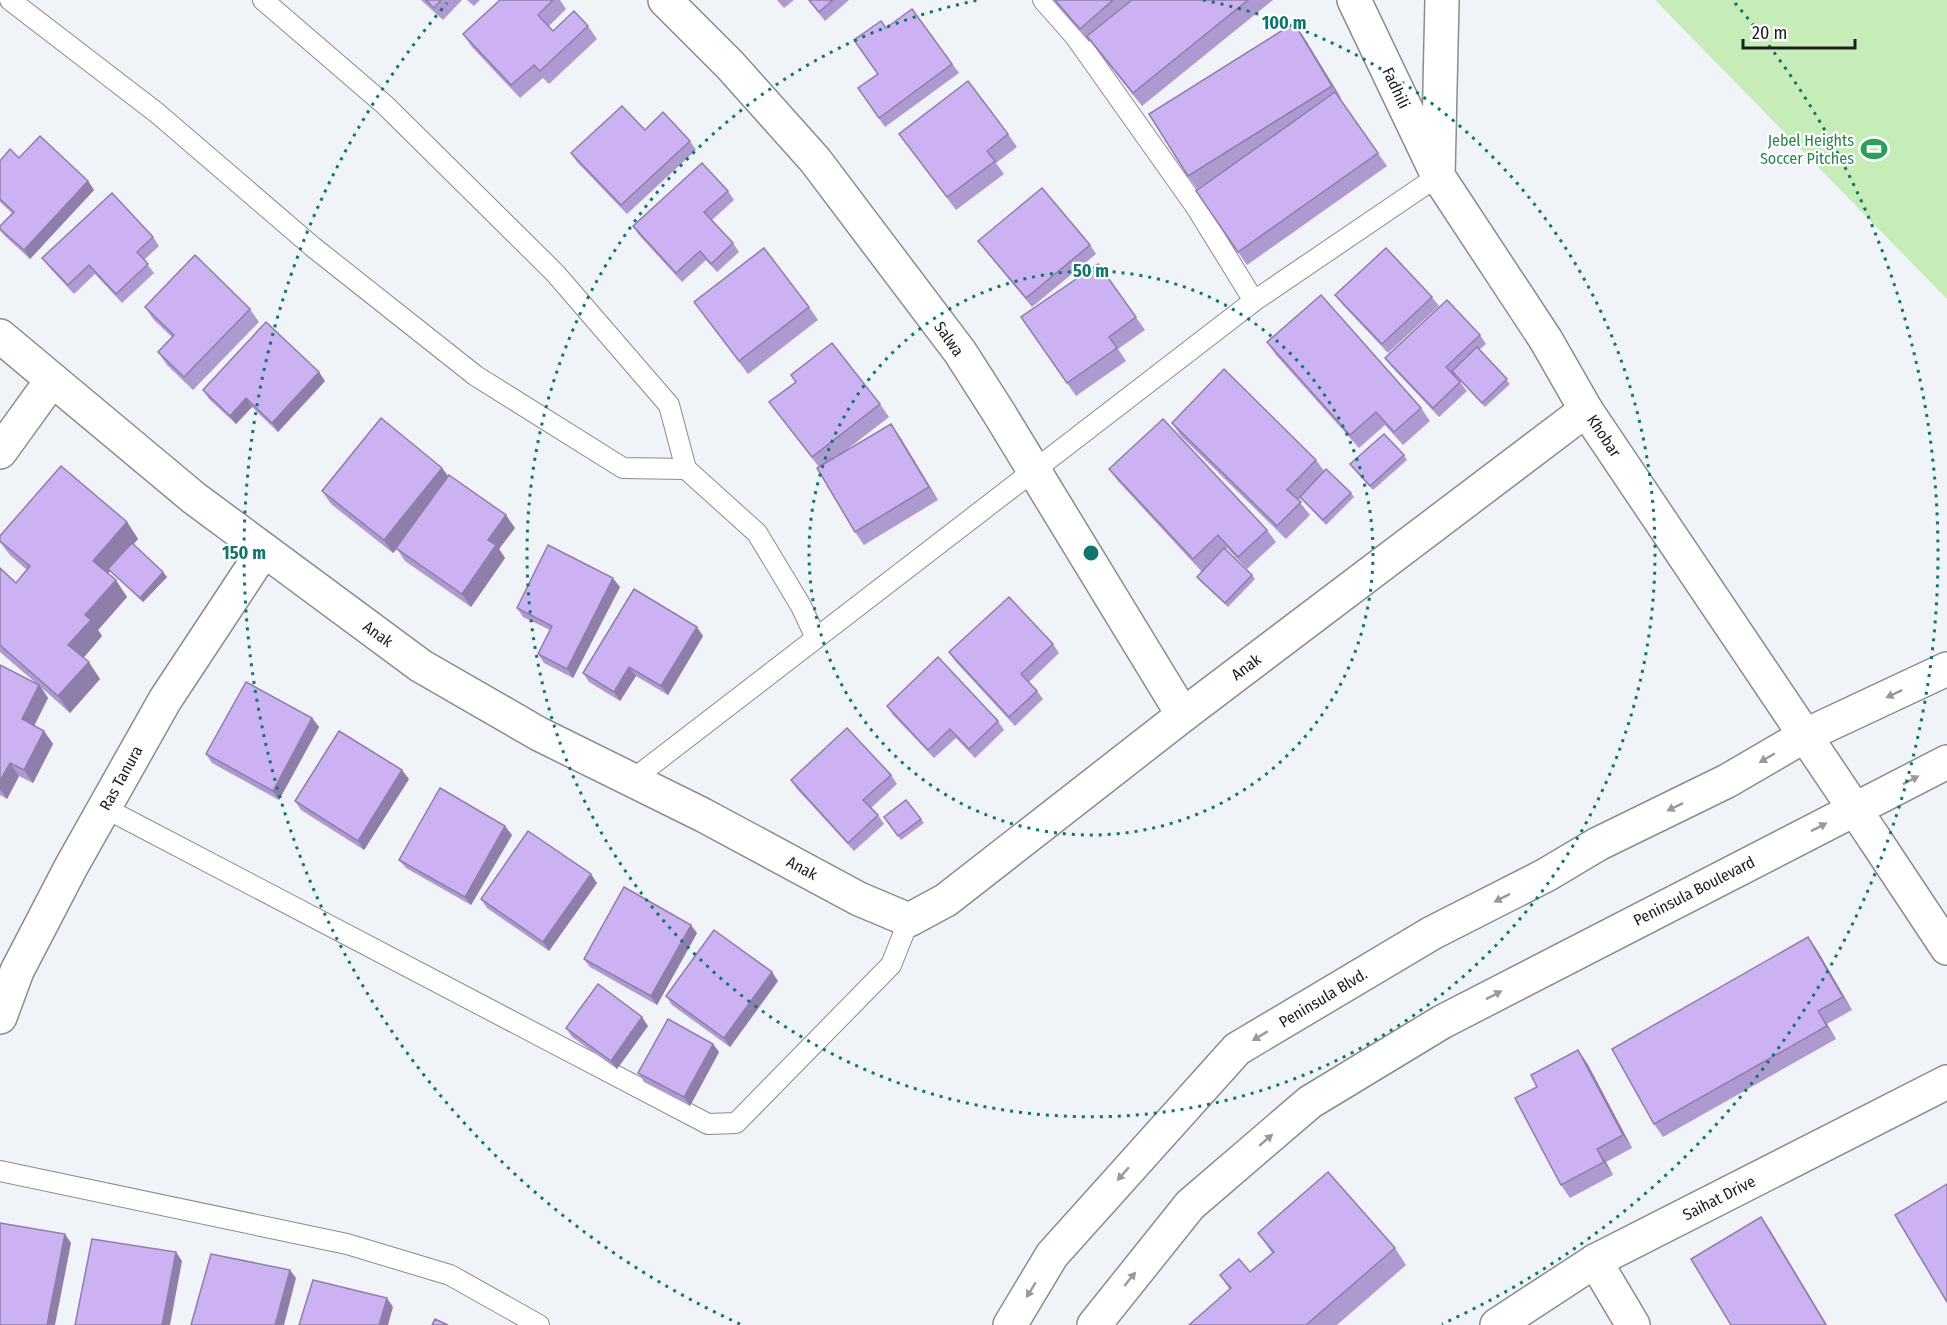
<svg xmlns="http://www.w3.org/2000/svg" width="1947" height="1325" font-family="'Fira Sans Condensed',sans-serif">
<rect width="100%" height="100%" fill="#f0f3f8"/>
<!-- green -->
<polygon fill="#c6edb8" points="1655,0 1947,0 1947,299"/>
<g fill="none" stroke-linecap="round" stroke-linejoin="round">
<!-- service casing -->
<g stroke="#898c90" stroke-width="22">
<g id="service">
<polyline points="10,0 157,113 313,247 476,376 623,468 686,469 757,533 801,606 816,638"/>
<polyline points="263,0 385,105 555,273 669,405 686,469"/>
<polyline points="1043,0 1074,35 1196,207 1254,301"/>
<polyline points="632,780 1254,301 1438,176"/>
<polyline points="105,808 708,1124 736,1123 891,965 909,920"/>
<polyline points="0,1171 347,1244 450,1275 539,1325"/>
</g>
</g>
<!-- minor casing -->
<g stroke="#898c90" stroke-width="36">
<g id="minor">
<polyline points="665,0 730,65 815,160 960,352 999,413 1183,715"/>
<polyline points="1354,0 1438,176"/>
<polyline points="0,336 194,498 421,666 539,734 703,815 859,899 909,920 946,900 1183,715 1586,410"/>
<polyline points="0,452 52,380"/>
<polyline points="1874,838 1947,948"/>
<polyline points="0,1017 17,971 71,867 165,700 264,550"/>
<polyline points="1595,1261 1633,1325"/>
<polyline points="1497,1325 1595,1261 1947,1082"/>
</g>
</g>
<!-- secondary casing -->
<g stroke="#898c90" stroke-width="36">
<g id="secondary">
<polyline points="1442,0 1438,176 1546,340 1586,410 1874,838"/>
<polyline points="1010,1325 1052,1255 1237,1049 1432,933 1546,875 1598,844 1727,781 1806,735 1947,669"/>
<polyline points="1094,1325 1190,1205 1310,1102 1442,1022 1947,762"/>
</g>
</g>
<!-- service -->
<use href="#service" stroke="#fff" stroke-width="20"/>
<!-- minor -->
<use href="#minor" stroke="#fff" stroke-width="33"/>
<!-- secondary -->
<use href="#secondary" stroke="#fff" stroke-width="33"/>
</g>
<!-- wall -->
<g fill="#af99d1">
<polygon points="421,0 462,0 443,20"/>
<polygon points="467,0 480,0 474,6"/>
<polygon points="500,0 560,0 566,9 549,26 553,31 588,26 597,39 549,84 543,78 520,98 472,47 463,34"/>
<polygon points="777,0 794,0 784,8"/>
<polygon points="808,0 849,0 825,21"/>
<polygon points="1052,0 1273,0 1142,106 1090,41 1089,42"/>
<polygon points="912,9 959,73 885,127 858,88 878,74 886,28"/>
<polygon points="1294,23 1303,36 1341,98 1340,99 1387,166 1247,265 1196,191 1213,179 1197,189 1188,176"/>
<polygon points="645,130 690,141 696,150 627,214 577,162 571,153"/>
<polygon points="899,134 1008,134 1017,147 996,163 1004,174 956,210"/>
<polygon points="19,158 88,181 94,190 30,259 5,236 0,230 0,226 12,213 0,202 0,161"/>
<polygon points="728,191 734,200 712,220 733,243 739,252 717,272 706,260 682,282 639,235 633,226"/>
<polygon points="153,237 159,246 144,260 154,273 122,303 95,274 74,294 49,267 42,258"/>
<polygon points="978,241 1090,245 1096,254 1032,307 985,250"/>
<polygon points="1098,264 1145,330 1118,349 1126,361 1076,396 1021,317"/>
<polygon points="1335,295 1432,297 1439,306 1388,353 1342,304"/>
<polygon points="694,302 809,307 818,320 748,374"/>
<polygon points="145,307 250,309 259,322 193,390 167,365 158,352 172,337 154,320"/>
<polygon points="1480,335 1486,344 1479,350 1510,384 1485,407 1454,374 1467,391 1439,417 1391,366 1385,358"/>
<polygon points="1267,342 1421,408 1430,421 1403,445 1385,425 1359,448 1276,355"/>
<polygon points="325,381 278,432 252,407 236,424 209,399 203,390"/>
<polygon points="769,402 880,404 889,417 845,451 900,437 938,500 864,545 855,532 819,467"/>
<polygon points="1172,423 1316,460 1324,471 1351,493 1354,497 1326,525 1301,498 1298,500 1310,515 1286,539 1181,436"/>
<polygon points="1404,455 1407,460 1373,490 1350,464"/>
<polygon points="442,468 448,476 515,528 499,549 505,558 471,607 405,561 397,549 393,553 331,504 322,491"/>
<polygon points="1109,469 1267,530 1276,542 1247,569 1227,548 1226,550 1252,575 1255,579 1228,607 1200,581 1197,577 1202,572 1118,481"/>
<polygon points="127,522 138,539 133,544 167,577 143,602 110,571 108,573 127,597 98,630 102,636 83,658 100,679 70,713 42,688 48,698 34,726 44,731 53,744 33,783 19,776 7,799 0,795 0,665 36,683 0,652 0,568 16,583 27,570 10,555 0,542 0,536"/>
<polygon points="620,587 573,678 544,663 538,654 550,630 523,617 517,608"/>
<polygon points="703,636 668,695 636,676 620,701 589,682 583,673"/>
<polygon points="1053,644 1059,653 1029,682 1037,691 1043,699 1015,726 955,661 949,652"/>
<polygon points="887,706 998,721 1004,730 975,758 956,738 934,758 893,715"/>
<polygon points="312,718 319,727 279,800 212,763 206,754"/>
<polygon points="891,775 897,784 871,808 878,815 884,824 854,851 797,789 791,780"/>
<polygon points="409,779 364,850 301,810 295,801"/>
<polygon points="906,800 924,823 901,840 884,817"/>
<polygon points="512,835 471,905 406,868 399,860"/>
<polygon points="597,883 549,951 487,908 481,899"/>
<polygon points="697,933 657,1005 590,967 584,959"/>
<polygon points="1808,937 1817,950 1852,1010 1827,1024 1836,1039 1663,1137 1654,1124"/>
<polygon points="778,981 730,1047 672,1005 666,996"/>
<polygon points="648,1026 617,1069 572,1037 566,1028"/>
<polygon points="713,1044 719,1052 690,1106 644,1082 638,1073"/>
<polygon points="1587,1063 1632,1148 1606,1162 1613,1175 1570,1198 1561,1185"/>
<polygon points="1258,1233 1395,1248 1406,1265 1337,1325 1189,1325 1230,1290 1220,1275 1250,1272 1272,1253"/>
</g>
<!-- shaded-wall -->
<g fill="#8f7daa">
<polygon points="1294,23 1303,36 1341,98 1332,86"/>
<polygon points="88,181 94,190 30,259 24,250"/>
<polygon points="319,372 325,381 278,432 272,423"/>
<polygon points="246,398 252,407 236,424 230,416"/>
<polygon points="891,424 900,437 938,500 929,487"/>
<polygon points="442,468 451,480 393,553 384,540"/>
<polygon points="506,515 515,528 499,549 505,558 471,607 462,594 488,540"/>
<polygon points="127,522 138,539 105,577 93,561"/>
<polygon points="163,572 167,577 143,602 140,598"/>
<polygon points="613,578 620,587 573,678 567,669"/>
<polygon points="116,580 127,597 98,630 102,636 80,662 68,645 85,615"/>
<polygon points="697,627 703,636 668,695 661,686"/>
<polygon points="89,662 100,679 70,713 58,696"/>
<polygon points="629,667 636,676 620,701 614,692"/>
<polygon points="39,685 48,698 31,732 22,719"/>
<polygon points="312,718 319,727 279,800 273,791"/>
<polygon points="44,731 53,744 33,783 24,770"/>
<polygon points="10,763 19,776 7,799 0,789 0,781"/>
<polygon points="402,770 409,779 364,850 358,841"/>
<polygon points="505,826 512,835 471,905 465,897"/>
<polygon points="591,874 597,883 549,951 543,942"/>
<polygon points="691,925 697,933 657,1005 651,996"/>
<polygon points="1808,937 1817,950 1852,1010 1843,997"/>
<polygon points="772,972 778,981 730,1047 724,1038"/>
<polygon points="1818,1011 1827,1024 1836,1039 1827,1026"/>
<polygon points="642,1017 648,1026 617,1069 611,1061"/>
<polygon points="713,1044 719,1052 690,1106 684,1097"/>
<polygon points="1578,1050 1587,1063 1632,1148 1623,1135"/>
<polygon points="1597,1149 1606,1162 1613,1175 1604,1162"/>
<polygon points="1761,1217 1770,1230 1827,1325 1826,1325"/>
<polygon points="65,1234 71,1243 55,1325 47,1325"/>
<polygon points="176,1252 182,1261 170,1325 162,1325"/>
<polygon points="290,1270 296,1278 284,1325 275,1325"/>
<polygon points="387,1298 393,1307 388,1325 379,1325"/>
</g>
<!-- building -->
<g fill="#ccb2f3" stroke="#8f7daa" stroke-width="1.5">
<polygon points="426,0 441,0 434,8"/>
<polygon points="500,0 553,0 538,15 553,31 574,11 588,26 540,71 534,65 511,85 463,34"/>
<polygon points="809,0 833,0 819,12"/>
<polygon points="1055,0 1113,0 1080,29"/>
<polygon points="1132,0 1248,0 1133,93 1087,36"/>
<polygon points="912,9 952,64 879,118 858,88 878,74 854,40 881,21 886,28"/>
<polygon points="1294,23 1332,86 1188,176 1149,114"/>
<polygon points="968,81 1008,134 987,151 995,161 947,197 899,134"/>
<polygon points="1335,92 1378,153 1238,252 1196,191"/>
<polygon points="622,106 645,130 663,112 690,141 621,205 571,153"/>
<polygon points="40,136 88,181 24,250 0,229 0,226 14,212 0,199 0,161 10,149 19,158"/>
<polygon points="702,163 728,191 704,212 733,243 711,264 700,251 676,273 633,226"/>
<polygon points="1042,188 1090,245 1026,298 978,241"/>
<polygon points="112,193 153,237 137,252 148,264 116,294 89,265 68,285 42,258"/>
<polygon points="764,248 809,307 739,361 694,302"/>
<polygon points="1386,248 1432,297 1382,344 1335,295"/>
<polygon points="195,255 250,309 184,377 158,352 174,335 145,307"/>
<polygon points="1098,264 1136,317 1109,337 1117,348 1067,383 1021,317"/>
<polygon points="1321,295 1421,408 1394,432 1376,412 1350,435 1267,342"/>
<polygon points="1447,300 1480,335 1446,367 1460,382 1433,408 1385,358"/>
<polygon points="266,322 319,372 272,423 246,398 230,416 203,390"/>
<polygon points="832,343 880,404 812,457 769,402 796,382 791,375"/>
<polygon points="1477,347 1507,379 1482,403 1452,371"/>
<polygon points="1224,369 1316,460 1287,490 1301,502 1277,526 1172,423"/>
<polygon points="381,418 442,468 384,540 322,491"/>
<polygon points="1163,419 1267,530 1238,557 1218,535 1193,559 1109,469"/>
<polygon points="891,424 929,487 855,532 817,468"/>
<polygon points="1384,434 1404,455 1370,486 1350,464"/>
<polygon points="61,466 127,522 93,561 116,580 85,615 91,620 68,645 89,662 58,696 0,645 0,568 16,583 30,566 0,541 0,536"/>
<polygon points="1326,469 1351,493 1323,520 1300,497"/>
<polygon points="449,475 506,515 488,540 496,545 462,594 396,548"/>
<polygon points="132,543 163,572 140,598 108,569"/>
<polygon points="548,545 613,578 567,669 538,654 552,626 517,608"/>
<polygon points="1224,548 1252,575 1225,603 1197,577"/>
<polygon points="634,589 697,627 661,686 629,667 614,692 583,673"/>
<polygon points="1009,597 1053,644 1021,674 1037,691 1009,717 949,652"/>
<polygon points="938,657 998,721 969,749 950,729 928,750 887,706"/>
<polygon points="0,665 39,685 22,719 44,731 24,770 10,763 0,781"/>
<polygon points="246,682 312,718 273,791 206,754"/>
<polygon points="847,728 891,775 863,800 878,815 848,843 791,780"/>
<polygon points="339,731 402,770 358,841 295,801"/>
<polygon points="440,788 505,826 465,897 399,860"/>
<polygon points="906,800 921,819 898,836 884,817"/>
<polygon points="528,831 591,874 543,942 481,899"/>
<polygon points="624,887 691,925 651,996 584,959"/>
<polygon points="714,930 772,972 724,1038 666,996"/>
<polygon points="1808,937 1843,997 1818,1011 1827,1026 1654,1124 1612,1049"/>
<polygon points="598,984 642,1017 611,1061 566,1028"/>
<polygon points="668,1019 713,1044 684,1097 638,1073"/>
<polygon points="1578,1050 1623,1135 1597,1149 1604,1162 1561,1185 1515,1098 1537,1087 1531,1075"/>
<polygon points="1328,1172 1395,1248 1306,1325 1189,1325 1231,1288 1220,1275 1239,1259 1250,1272 1274,1252 1258,1233"/>
<polygon points="1947,1184 1947,1302 1895,1215"/>
<polygon points="1761,1217 1826,1325 1731,1325 1691,1259"/>
<polygon points="0,1223 65,1234 47,1325 0,1325"/>
<polygon points="92,1239 176,1252 162,1325 75,1325"/>
<polygon points="211,1254 290,1270 275,1325 191,1325"/>
<polygon points="313,1280 387,1298 379,1325 299,1325"/>
<polygon points="435,1319 448,1325 432,1325"/>
</g>
<!-- one-way arrows -->
<defs><path id="oneway-solid" d="M-6-.8H1V-3.2L6.5 0L1 3.2V.8H-6Z" transform="scale(1.5)"/></defs>
<g fill="#99999a">
<use href="#oneway-solid" transform="translate(1894 694) rotate(155)"/>
<use href="#oneway-solid" transform="translate(1767 758) rotate(150)"/>
<use href="#oneway-solid" transform="translate(1911 780) rotate(-27)"/>
<use href="#oneway-solid" transform="translate(1675 807) rotate(154)"/>
<use href="#oneway-solid" transform="translate(1819 827) rotate(-27)"/>
<use href="#oneway-solid" transform="translate(1502 898) rotate(153)"/>
<use href="#oneway-solid" transform="translate(1494 995) rotate(-27)"/>
<use href="#oneway-solid" transform="translate(1260 1036) rotate(149)"/>
<use href="#oneway-solid" transform="translate(1266 1140) rotate(-41)"/>
<use href="#oneway-solid" transform="translate(1123 1174) rotate(131)"/>
<use href="#oneway-solid" transform="translate(1130 1279) rotate(-51)"/>
<use href="#oneway-solid" transform="translate(1031 1290) rotate(121)"/>
</g>
<!-- distance rings -->
<g fill="none" stroke="#0f766e" stroke-width="3" stroke-dasharray="3 6">
<circle cx="1091" cy="553" r="282"/>
<path d="M1203 0A564 564 0 1 1 979 0"/>
<path d="M740 1324A847 847 0 0 1 447 3M1735 3A847 847 0 0 1 1442 1324"/>
</g>
<!-- icons -->
<defs>
<g id="stadium-bare" transform="scale(2.07)"><path d="M0-5a6.5 5 0 1 0 0 10a6.5 5 0 1 0 0-10ZM-3.5-1.8h7v3.6h-7Z" fill="#2e9e5b" stroke="#fff" stroke-width="2.5" paint-order="stroke"/></g>
</defs>
<g fill-rule="evenodd">
<use href="#stadium-bare" x="1874" y="149"/>
</g>
<g text-anchor="middle" dominant-baseline="central" stroke-width="4.5" stroke-linejoin="round" paint-order="stroke">
<!-- street labels -->
<g font-size="16" fill="#1c1d1f" stroke="#fff">
<text transform="translate(1396 88) rotate(65)">Fadhili</text>
<text transform="translate(949 339) rotate(55)">Salwa</text>
<text transform="translate(1604 436) rotate(56)">Khobar</text>
<text transform="translate(378 634) rotate(36)">Anak</text>
<text transform="translate(1246 667) rotate(-37)">Anak</text>
<text transform="translate(121 778) rotate(-61)">Ras Tanura</text>
<text transform="translate(802 868) rotate(28)">Anak</text>
<text transform="translate(1694 891) rotate(-27)">Peninsula Boulevard</text>
<text transform="translate(1323 998) rotate(-31)">Peninsula Blvd.</text>
<text transform="translate(1719 1198) rotate(-27)">Saihat Drive</text>
</g>
<!-- leisure labels -->
<g font-size="16" fill="#27864d" stroke="#fff" text-anchor="end">
<text x="1854" y="140">Jebel Heights<tspan x="1854" dy="18">Soccer Pitches</tspan></text>
</g>
</g>
<circle cx="1091" cy="553" r="9" fill="#0f766e" stroke="#fff" stroke-width="3"/>
<g font-size="18" text-anchor="middle" font-weight="bold" fill="#0f766e" stroke="#fff" stroke-width="4.5" stroke-linejoin="round" paint-order="stroke">
<text x="1284" y="29">100 m</text>
<text x="1091" y="277">50 m</text>
<text x="244" y="559">150 m</text>
</g>
<!-- scale -->
<path d="M1743 39v9h112v-9" fill="none" stroke="#1c1d1f" stroke-width="3"/>
<text x="1752" y="39" font-size="18" fill="#1c1d1f" stroke="#ffffff" stroke-width="4.5" paint-order="stroke">20 m</text>
</svg>
